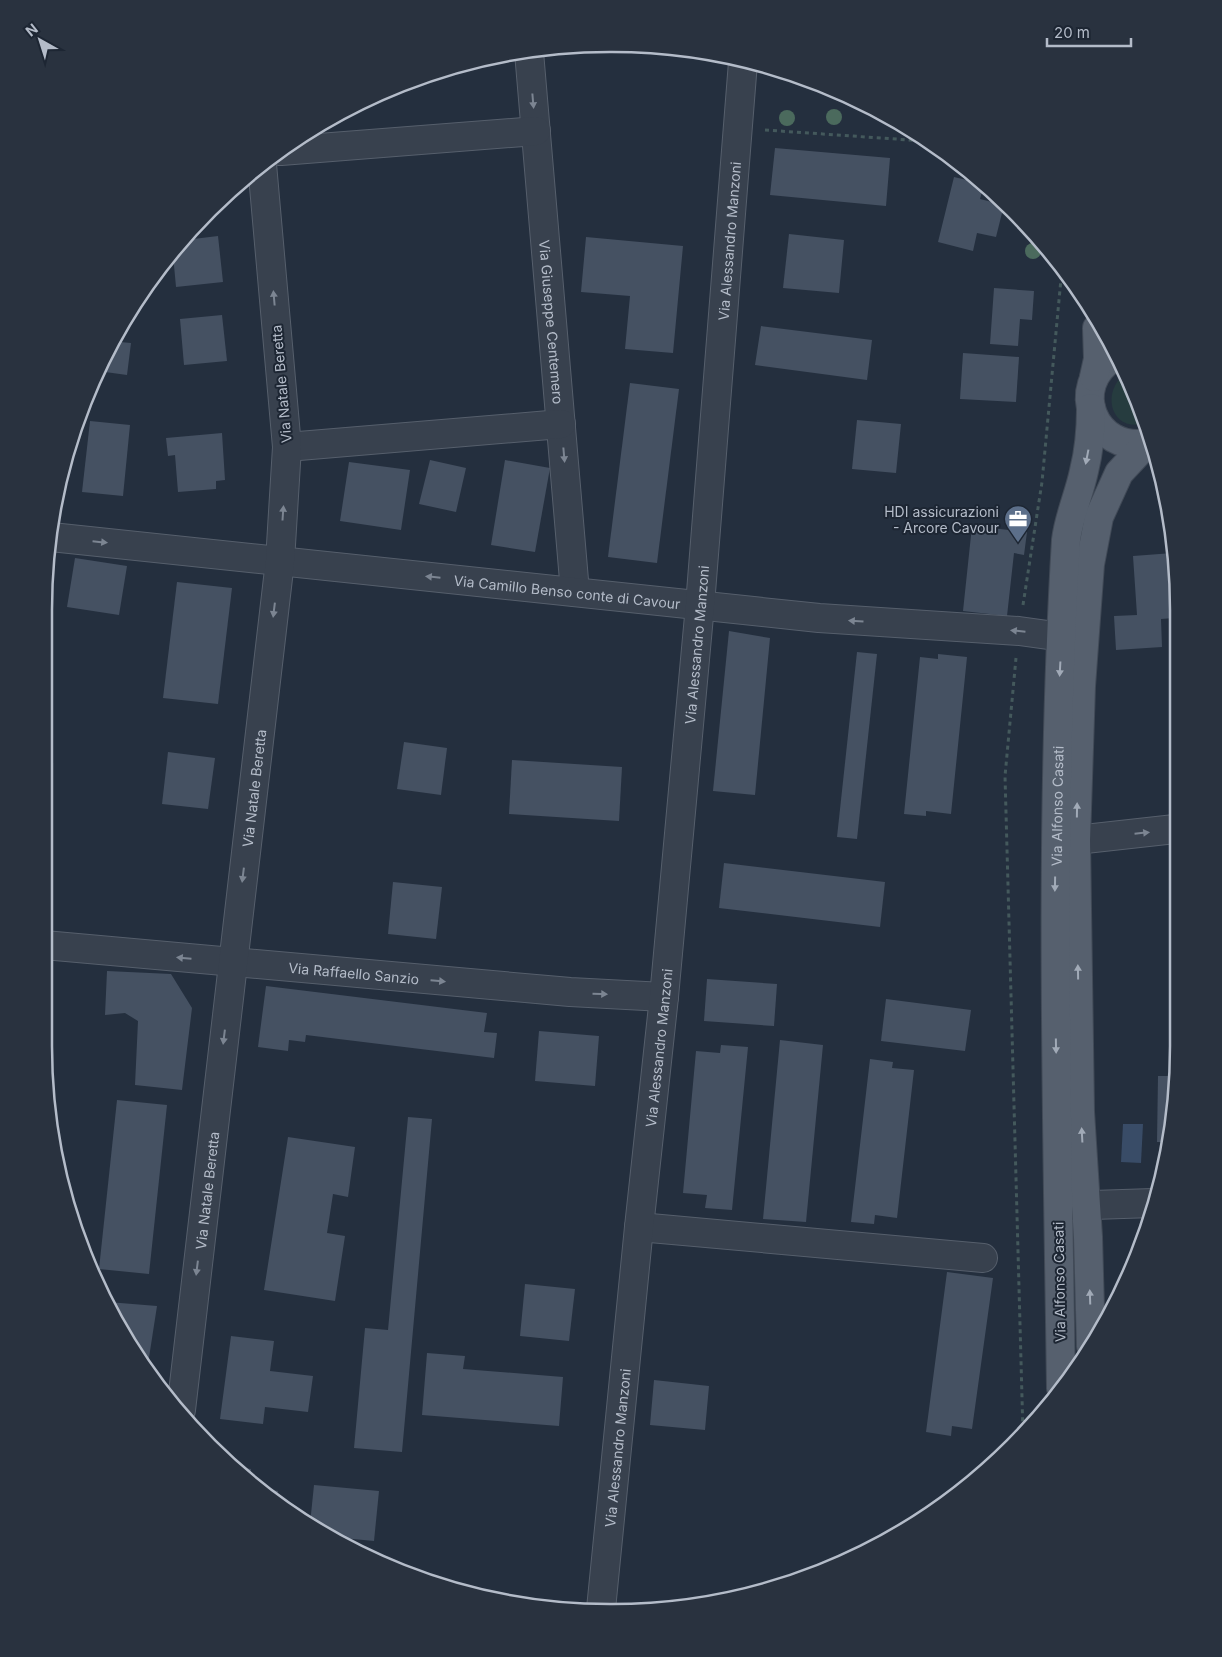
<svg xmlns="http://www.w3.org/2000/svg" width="1222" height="1657" font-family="Inter,sans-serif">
<rect width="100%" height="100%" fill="#242f3e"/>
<!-- green -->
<path fill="#263c3f" d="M 1124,374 L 1135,394 L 1143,424 C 1111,431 1101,394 1124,374 Z"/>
<!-- water -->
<polygon fill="#394c67" points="1123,1124 1143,1124 1141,1163 1121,1162"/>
<!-- building -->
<g fill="#455162">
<polygon points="779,71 794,74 812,83 778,79"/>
<polygon points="775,148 890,158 886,206 770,195"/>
<polygon points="954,177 984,184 980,199 1004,205 996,237 977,233 973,251 938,242"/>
<polygon points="789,234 844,240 839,293 783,288"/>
<polygon points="218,236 223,282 176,287 173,255 185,240"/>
<polygon points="586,237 683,246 673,353 625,349 630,296 581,292"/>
<polygon points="994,288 1034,291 1032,320 1020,319 1018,346 990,344"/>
<polygon points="222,315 227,361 184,365 180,319"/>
<polygon points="761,326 872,340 867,380 755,365"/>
<polygon points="121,327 120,342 131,343 127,375 98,371"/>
<polygon points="963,353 1019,357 1016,402 960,399"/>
<polygon points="630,383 679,389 657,563 608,557"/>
<polygon points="857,420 901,424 896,473 852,469"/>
<polygon points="90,421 130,425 123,496 82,492"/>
<polygon points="222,433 225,480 216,481 216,489 178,492 175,455 168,456 166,438"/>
<polygon points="430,460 466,468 456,512 419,504"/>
<polygon points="505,460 550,468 535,552 491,545"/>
<polygon points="349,462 410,470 401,530 340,521"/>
<polygon points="1164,505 1165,505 1171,529 1165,529"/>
<polygon points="972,526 1027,532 1024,555 1014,553 1007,616 963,611"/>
<polygon points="1173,553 1174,618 1161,619 1162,647 1116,650 1114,616 1137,615 1133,556"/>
<polygon points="75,558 127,566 119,615 67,607"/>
<polygon points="177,582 232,588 218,704 163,698"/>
<polygon points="729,631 770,638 755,795 713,791"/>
<polygon points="857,652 877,654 857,839 837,837"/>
<polygon points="938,654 967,657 951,814 926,811 926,816 904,814 920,657 938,659"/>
<polygon points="404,742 447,748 441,795 397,789"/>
<polygon points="168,752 215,758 208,809 162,804"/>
<polygon points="512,760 622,767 619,821 509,814"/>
<polygon points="724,863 885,882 880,927 719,908"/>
<polygon points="393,882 442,887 436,939 388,934"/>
<polygon points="107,971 171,974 192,1008 182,1090 135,1085 138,1021 125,1013 105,1015"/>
<polygon points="707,979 777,984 774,1026 704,1021"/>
<polygon points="266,986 487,1013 484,1032 497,1033 494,1058 306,1035 305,1042 289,1040 288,1051 258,1047"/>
<polygon points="886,999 971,1010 965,1051 881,1041"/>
<polygon points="539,1031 599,1036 595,1086 535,1081"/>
<polygon points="780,1040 823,1045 806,1222 763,1219"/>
<polygon points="721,1045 748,1047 732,1210 705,1208 707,1195 683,1193 696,1051 720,1053"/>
<polygon points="870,1059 893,1062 892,1068 914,1070 897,1218 875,1215 874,1224 851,1222"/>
<polygon points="1158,1076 1177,1076 1165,1142 1157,1142"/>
<polygon points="117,1100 167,1105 149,1274 99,1269"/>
<polygon points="408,1117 432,1119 402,1452 354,1448 365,1328 388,1330"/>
<polygon points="288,1137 355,1147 348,1197 333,1194 327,1233 345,1236 335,1301 264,1290"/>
<polygon points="947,1272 993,1278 972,1429 952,1426 951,1436 926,1432"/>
<polygon points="525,1284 575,1289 569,1341 520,1336"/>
<polygon points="108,1302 157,1306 148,1364 120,1330"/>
<polygon points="231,1336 274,1341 270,1371 313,1376 308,1412 265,1407 263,1424 220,1419"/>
<polygon points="427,1353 465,1356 463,1369 563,1377 559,1426 422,1415"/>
<polygon points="654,1380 709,1386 705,1430 650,1425"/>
<polygon points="232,1466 251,1469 250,1482"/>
<polygon points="314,1485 379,1491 374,1541 332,1537 310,1524"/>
<polygon points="257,1488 278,1491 276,1502 266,1496"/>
</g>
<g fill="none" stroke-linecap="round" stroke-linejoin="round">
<!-- minor casing -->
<g stroke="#565f6c" stroke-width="30">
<g id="minor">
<path id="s1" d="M 529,52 L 575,592"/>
<polyline points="281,151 536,131"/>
<polyline points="287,447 561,424"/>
<path id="s2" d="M 51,537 L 819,618 L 1019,631 L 1084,640"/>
<polyline points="1076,840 1175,829"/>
<path id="s3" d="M 44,945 L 570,992 L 664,997"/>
<polyline points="1063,1206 1153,1203"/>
<polyline points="639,1227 983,1258"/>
<path id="s4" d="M 181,1410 L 280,561 L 287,447 L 262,164"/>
<path id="s5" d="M 601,1609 L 639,1227 L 664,997 L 700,605 L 743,62"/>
</g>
</g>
<!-- major casing -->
<g stroke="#414a57" stroke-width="30">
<g id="major">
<path d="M 1114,357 C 1067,386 1094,453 1148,443"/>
<polyline points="1094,377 1098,359 1097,328"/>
<polyline points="1091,1346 1088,1237 1080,1112 1076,840 1081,686 1090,564 1099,517 1119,473 1147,443"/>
<path id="s6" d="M 1061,1388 C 1057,1105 1049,823 1066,540 C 1069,516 1079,495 1084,471 C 1089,451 1091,430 1091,408"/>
</g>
</g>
<!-- path -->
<g stroke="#44595c" stroke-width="3" stroke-dasharray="4 4" stroke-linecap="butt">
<polyline points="765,130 924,141"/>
<polyline points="1023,605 1042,482 1062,268"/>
<polyline points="1016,658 1005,776 1023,1434"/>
</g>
<!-- minor -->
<use href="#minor" stroke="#38414e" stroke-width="28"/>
<!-- major -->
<use href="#major" stroke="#56606e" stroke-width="28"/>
</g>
<!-- trees -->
<g fill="#4b6a5d">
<circle cx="834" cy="117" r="8"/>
<circle cx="787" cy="118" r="8"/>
<circle cx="1033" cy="251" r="8"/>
</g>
<!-- one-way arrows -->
<defs><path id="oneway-solid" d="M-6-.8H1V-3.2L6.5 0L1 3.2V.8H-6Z" transform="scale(1.25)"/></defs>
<g fill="#7c8592">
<use href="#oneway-solid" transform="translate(533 101) rotate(85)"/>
<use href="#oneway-solid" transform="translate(274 298) rotate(-95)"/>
<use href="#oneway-solid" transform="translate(564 455) rotate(85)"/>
<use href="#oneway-solid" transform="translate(283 513) rotate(-86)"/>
<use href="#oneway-solid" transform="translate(100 542) rotate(6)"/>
<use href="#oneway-solid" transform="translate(433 577) rotate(-174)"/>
<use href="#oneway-solid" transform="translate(274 610) rotate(97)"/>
<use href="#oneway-solid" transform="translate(856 621) rotate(-176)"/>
<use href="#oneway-solid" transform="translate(1018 631) rotate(-174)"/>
<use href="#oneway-solid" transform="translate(1142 833) rotate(-6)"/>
<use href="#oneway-solid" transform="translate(243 875) rotate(97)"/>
<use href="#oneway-solid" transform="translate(184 958) rotate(-175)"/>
<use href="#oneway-solid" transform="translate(438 981) rotate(5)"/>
<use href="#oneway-solid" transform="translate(600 994) rotate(2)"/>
<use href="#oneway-solid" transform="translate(224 1037) rotate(97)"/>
<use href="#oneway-solid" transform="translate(197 1268) rotate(97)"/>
</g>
<g fill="#a1aab7">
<use href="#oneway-solid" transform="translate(1087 457) rotate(101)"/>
<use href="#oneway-solid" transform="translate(1060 669) rotate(93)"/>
<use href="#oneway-solid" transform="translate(1077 810) rotate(-89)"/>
<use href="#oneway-solid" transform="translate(1055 884) rotate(91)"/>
<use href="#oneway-solid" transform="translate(1078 972) rotate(-91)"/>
<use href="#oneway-solid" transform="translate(1056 1046) rotate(89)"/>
<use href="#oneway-solid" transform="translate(1082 1135) rotate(-93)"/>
<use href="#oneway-solid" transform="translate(1090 1297) rotate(-92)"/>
</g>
<!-- icons -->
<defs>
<g id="office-pin" transform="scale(1.4375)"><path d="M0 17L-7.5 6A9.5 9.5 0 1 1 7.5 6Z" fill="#5c6f8a" stroke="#1d2633"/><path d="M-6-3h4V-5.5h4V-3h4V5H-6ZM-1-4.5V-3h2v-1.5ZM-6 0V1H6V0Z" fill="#fff"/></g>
</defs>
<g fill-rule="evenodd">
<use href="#office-pin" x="1018" y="519"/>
</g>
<g text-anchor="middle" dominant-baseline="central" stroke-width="4" stroke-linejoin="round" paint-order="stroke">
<!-- street labels -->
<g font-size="14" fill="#b4bcc9" stroke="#1d2633">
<text stroke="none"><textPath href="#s5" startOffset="1374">Via Alessandro Manzoni</textPath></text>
<text stroke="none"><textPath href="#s1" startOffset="271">Via Giuseppe Centemero</textPath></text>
<text transform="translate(281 384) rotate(-95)">Via Natale Beretta</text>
<text stroke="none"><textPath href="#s2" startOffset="519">Via Camillo Benso conte di Cavour</textPath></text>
<text stroke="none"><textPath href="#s5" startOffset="969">Via Alessandro Manzoni</textPath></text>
<text stroke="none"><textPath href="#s4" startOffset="626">Via Natale Beretta</textPath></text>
<text stroke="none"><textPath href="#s6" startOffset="582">Via Alfonso Casati</textPath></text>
<text stroke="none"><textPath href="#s3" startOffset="311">Via Raffaello Sanzio</textPath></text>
<text stroke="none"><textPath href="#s5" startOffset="564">Via Alessandro Manzoni</textPath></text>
<text stroke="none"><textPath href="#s4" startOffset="221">Via Natale Beretta</textPath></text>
<text transform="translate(1059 1282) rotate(-91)">Via Alfonso Casati</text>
<text stroke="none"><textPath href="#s5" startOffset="162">Via Alessandro Manzoni</textPath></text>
</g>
<!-- poi labels -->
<g font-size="14" fill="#b4bcc9" stroke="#1d2633" text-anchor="end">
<text x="999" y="511">HDI assicurazioni<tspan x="999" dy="16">- Arcore Cavour</tspan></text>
</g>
</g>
<!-- crop -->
<path d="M0 0H1222V1657H0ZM610 52H612A558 558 0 0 1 1170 610V1046A558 558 0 0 1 612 1604H610A558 558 0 0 1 52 1046V610A558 558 0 0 1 610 52Z" fill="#29323f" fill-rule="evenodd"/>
<path fill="none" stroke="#b4bcc9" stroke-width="2.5" d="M610 52H612A558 558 0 0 1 1170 610V1046A558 558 0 0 1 612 1604H610A558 558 0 0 1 52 1046V610A558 558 0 0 1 610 52Z"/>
<!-- north arrow -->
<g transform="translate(40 40) rotate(321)" stroke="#1d2633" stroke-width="4" paint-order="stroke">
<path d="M0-4L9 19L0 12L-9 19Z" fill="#b4bcc9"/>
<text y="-8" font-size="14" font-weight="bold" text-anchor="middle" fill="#b4bcc9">N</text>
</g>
<!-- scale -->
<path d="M1047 38v8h84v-8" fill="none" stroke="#b4bcc9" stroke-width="2.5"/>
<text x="1054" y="38" font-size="15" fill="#b4bcc9" stroke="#1d2633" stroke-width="4" paint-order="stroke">20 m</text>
</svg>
